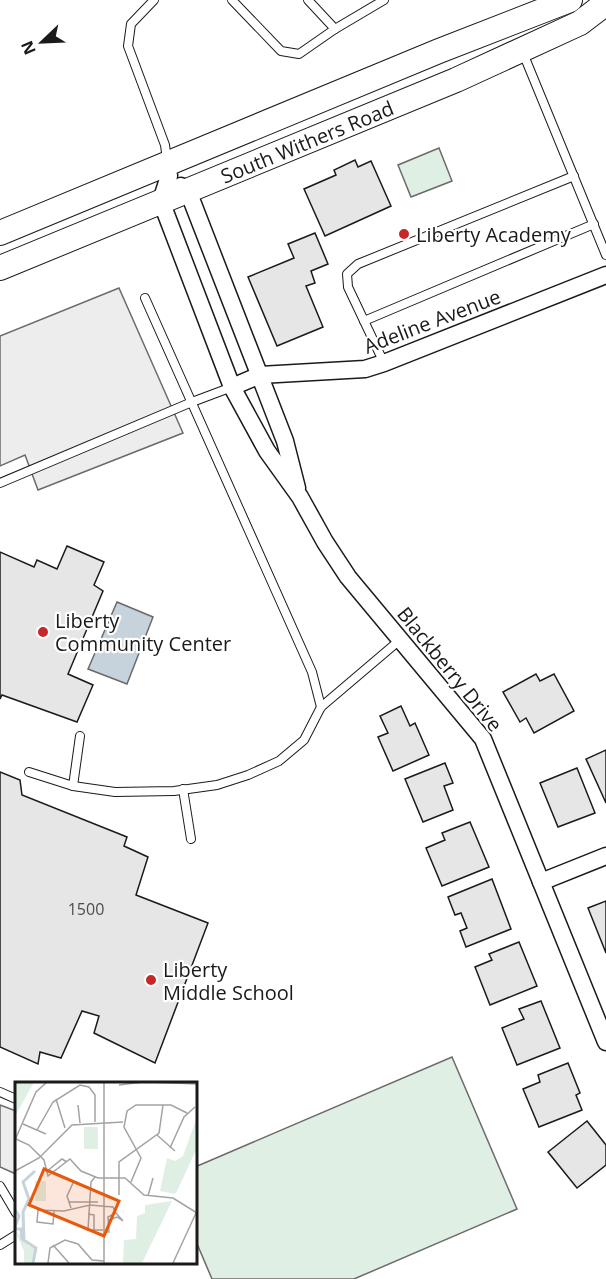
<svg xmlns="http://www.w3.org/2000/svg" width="606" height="1279" font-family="'Open Sans',sans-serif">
<rect width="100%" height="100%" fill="#fff"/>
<!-- green -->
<g fill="#e0efe3" stroke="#6a6a6a" stroke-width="1.5">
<polygon points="439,148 452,181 411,197 398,165"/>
<polygon points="452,1057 517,1209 354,1279 212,1279 195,1239 195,1167"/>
</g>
<!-- parking -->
<g fill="#ededed" stroke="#6a6a6a" stroke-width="1.5">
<polygon points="119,288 183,433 38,490 25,455 0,466 0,336"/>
<polygon points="0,1105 16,1111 16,1174 0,1167"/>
</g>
<!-- water -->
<polygon fill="#c6d2dc" stroke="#6a6a6a" stroke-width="1.5" points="117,602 153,617 127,684 88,669"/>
<!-- building -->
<g fill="#e6e6e6" stroke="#1a1a1a" stroke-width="1.5">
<polygon points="355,160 358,167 371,161 391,206 325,236 304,189 336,175 334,170"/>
<polygon points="315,233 328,264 311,271 315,283 306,286 323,327 277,346 248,277 294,258 288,244"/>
<polygon points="67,546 104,562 94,585 103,591 68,674 93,685 77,722 2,695 0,699 0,552 34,567 37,560 57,569"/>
<polygon points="536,674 540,681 554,674 574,711 534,733 526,718 520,722 503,692"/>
<polygon points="401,706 410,726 415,723 429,755 393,771 378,737 388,733 380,716"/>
<polygon points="606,750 606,803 586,759"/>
<polygon points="445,763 453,783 444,786 453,810 423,822 405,779"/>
<polygon points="577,768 595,813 558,827 540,783"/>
<polygon points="0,772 20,780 22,795 127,837 124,846 148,857 136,895 208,923 155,1063 94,1033 99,1016 82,1011 61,1058 40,1052 38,1064 0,1047"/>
<polygon points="470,822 489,867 442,886 426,848 445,840 442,833"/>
<polygon points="492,879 511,929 466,947 460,931 467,928 461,913 455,915 448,897"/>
<polygon points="606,901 606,953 588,908"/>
<polygon points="519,942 537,986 490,1005 475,967 492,960 489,954"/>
<polygon points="541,1001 560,1048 517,1065 502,1028 524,1019 519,1009"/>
<polygon points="568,1063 580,1093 576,1095 582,1110 539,1127 523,1089 540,1082 538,1075"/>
<polygon points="587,1121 606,1145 606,1165 577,1188 548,1152"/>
</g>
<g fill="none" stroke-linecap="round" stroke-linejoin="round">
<!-- lane casing -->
<g stroke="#1a1a1a" stroke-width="10">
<g id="lane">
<polyline points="154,0 131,24 128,46 165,145 167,160"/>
<polyline points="232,0 281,51 299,54 335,29 384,0"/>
<polyline points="308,0 335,29"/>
<polyline points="523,53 606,255"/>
<polyline points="145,298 312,672 321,707"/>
<polyline points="364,321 594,224"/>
<polyline points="384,363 348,287 347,274 358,264 574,176"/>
<polyline points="0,483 192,402 232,387"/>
<polyline points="29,772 73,786 115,792 174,791 217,785 248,775 279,761 304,740 321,707 401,639"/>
<polyline points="73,786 80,736"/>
<polyline points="183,789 191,839"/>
<polyline points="0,1092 16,1099"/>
<polyline points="0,1186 16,1213"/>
<polyline points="0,1245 16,1235"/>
</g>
</g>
<!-- street casing -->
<g stroke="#1a1a1a" stroke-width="19">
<g id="street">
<polyline points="167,163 169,176 161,201 232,387 267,451 300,497 325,542 348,577 483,739 606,1042"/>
<polyline points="181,186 188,191 285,441 297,488"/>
<polyline points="232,387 260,375 365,369 384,363 606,275"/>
<polyline points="541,882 606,856"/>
</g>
</g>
<!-- secondary casing -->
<g stroke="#1a1a1a" stroke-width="26">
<g id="secondary">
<polyline points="0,233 439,51 570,0"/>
<path id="s1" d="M 0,268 L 456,80 L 580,23 L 606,3"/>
</g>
</g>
<!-- lane -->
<use href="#lane" stroke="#fff" stroke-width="8"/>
<!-- street -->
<use href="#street" stroke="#fff" stroke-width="16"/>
<!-- secondary -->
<use href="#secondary" stroke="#fff" stroke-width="24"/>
</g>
<!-- markers -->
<g fill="#c62828" stroke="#fff" stroke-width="2">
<circle cx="404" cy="234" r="6"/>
<circle cx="43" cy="632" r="6"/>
<circle cx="151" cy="980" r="6"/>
</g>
<g text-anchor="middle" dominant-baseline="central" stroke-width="4.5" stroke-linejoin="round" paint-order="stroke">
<!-- number labels -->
<g font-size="16" fill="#4d4d4d">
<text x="86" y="909">1500</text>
</g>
<!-- street labels -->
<g font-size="20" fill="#1a1a1a" stroke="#fff">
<text stroke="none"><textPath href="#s1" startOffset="332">South Withers Road</textPath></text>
<text transform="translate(432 321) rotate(-21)">Adeline Avenue</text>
<text transform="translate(450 669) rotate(51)">Blackberry Drive</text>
</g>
<!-- poi labels -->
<g font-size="20" fill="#1a1a1a" stroke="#fff" text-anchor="start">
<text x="416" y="234">Liberty Academy</text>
<text x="55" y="620">Liberty<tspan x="55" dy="23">Community Center</tspan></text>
<text x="163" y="969">Liberty<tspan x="163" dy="23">Middle School</tspan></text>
</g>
</g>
<!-- overview -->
<g transform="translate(15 1082)">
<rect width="182" height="182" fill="#fff"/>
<path d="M 0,0 L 19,0 L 0,34 ZM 181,38 L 181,68 L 163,107 L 160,112 L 145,109 L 152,76 L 160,79 L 168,74 ZM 69,45 L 83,45 L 83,67 L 69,67 ZM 20,99 L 31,99 L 31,119 L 20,119 ZM 157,119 L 127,181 L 108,181 L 109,158 L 121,157 L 122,134 L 130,131 L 130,123 ZM 0,148 L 14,164 L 20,165 L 17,181 L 9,181 L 9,169 Z" fill="#e0efe3"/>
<path fill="none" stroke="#c6d2dc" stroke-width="3" d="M 0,128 L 4,134 L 0,145M 0,147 L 6,147 L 7,157 L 21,166 L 18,181M 9,158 L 8,130 L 14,117 L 8,100 L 20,89"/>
<path fill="none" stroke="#a3a3a3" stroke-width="1.5" d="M 134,0 L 182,2M 104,3 L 128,0M 41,17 L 50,46M 63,23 L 65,41M 8,42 L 31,52M 22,48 L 38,20 L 65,3 L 74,5 L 80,13 L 80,40M 142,53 L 160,69M 1,57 L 14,63 L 29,78 L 33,94 L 55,77 L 66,89 L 83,96 L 110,96 L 129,113 L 158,116 L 182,131M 0,58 L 21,10 L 32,0M 155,66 L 169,35 L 180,25M 0,89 L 24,76 L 57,43 L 108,40M 31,90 L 47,77 L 52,80M 80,95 L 76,100 L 73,148 L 88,148M 116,100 L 126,76 L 109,45 L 112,29 L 121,23 L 156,23 L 172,31M 104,113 L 104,80 L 144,51 L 148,23M 133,114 L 138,96M 54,120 L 83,120M 56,126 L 52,114 L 58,101M 39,129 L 38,142 L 22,140 L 23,128 L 49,129 L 75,123 L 98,125 L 101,131 L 93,135 L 94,150 L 90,150M 73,132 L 79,133 L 79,148M 94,138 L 102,135 L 108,139 L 101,131M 38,163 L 54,181M 33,181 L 35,166 L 50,158 L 63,162 L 77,178 L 89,179M 89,181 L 89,0M 158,181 L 181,131"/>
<path fill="#e8590c" fill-opacity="0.15" stroke="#e8590c" stroke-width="3" d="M 29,87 L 104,119 L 89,154 L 14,123 Z"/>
<rect width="182" height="182" fill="none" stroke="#1a1a1a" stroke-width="3"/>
</g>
<!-- north arrow -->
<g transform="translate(42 42) rotate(247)" stroke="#ffffff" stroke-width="4.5" paint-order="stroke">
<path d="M0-4.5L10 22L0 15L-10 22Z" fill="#1a1a1a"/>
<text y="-9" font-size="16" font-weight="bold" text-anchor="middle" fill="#1a1a1a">N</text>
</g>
</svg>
